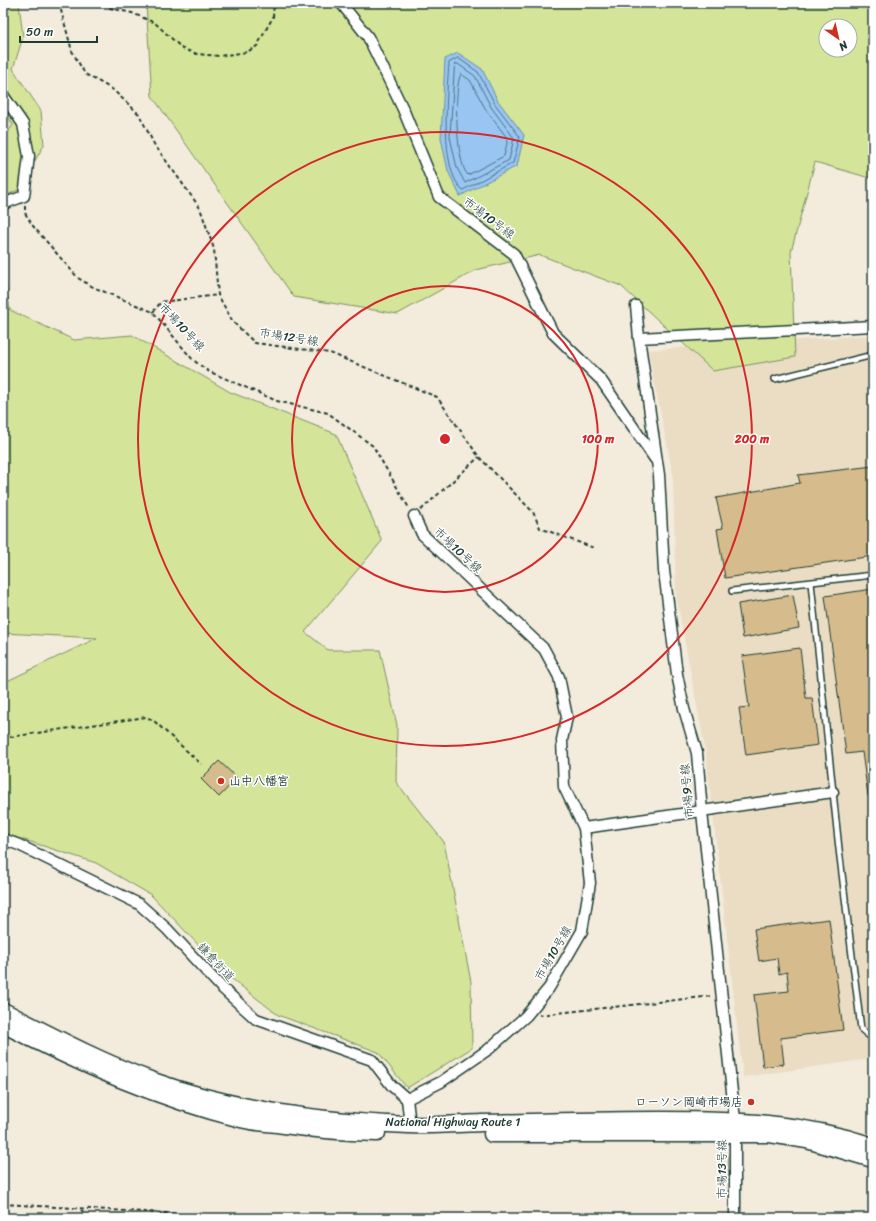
<svg xmlns="http://www.w3.org/2000/svg" width="876" height="1221" font-family="Sriracha,'Klee One',sans-serif">
<rect width="100%" height="100%" fill="#f3ebdc"/>
<filter id="ink" filterUnits="userSpaceOnUse"><feTurbulence type="fractalNoise" baseFrequency=".025" numOctaves="2"/><feDisplacementMap in="SourceGraphic" scale="8" xChannelSelector="R" yChannelSelector="G"/><feConvolveMatrix kernelMatrix="1 2 1 2 8 2 1 2 1" color-interpolation-filters="sRGB"/></filter>
<g filter="url(#ink)">
<!-- built -->
<g fill="#eaddc4">
<polygon points="3,109 13,125 3,140"/>
<polygon points="873,335 873,1101 870,1059 743,1077 706,754 676,595 673,475 648,350"/>
</g>
<!-- green -->
<g fill="#d4e498" stroke="#7a9066" fill-rule="evenodd">
<polygon points="3,3 19,3 23,37 13,69 41,111 44,145 18,190 3,197 3,140 13,125 3,109"/>
<path d="M 146,3 L 873,3 L 873,179 L 815,162 L 791,252 L 795,357 L 713,371 L 621,286 L 540,255 L 476,270 L 398,314 L 294,297 L 152,96 ZM 826,26 L 850,26 L 850,50 L 826,50 Z"/>
<polygon points="3,267 10,310 74,340 132,335 230,392 336,434 382,541 305,632 328,650 380,650 397,725 396,782 444,842 471,982 472,1048 407,1088 378,1052 278,1015 227,975 151,895 96,863 3,833 3,683 97,638 3,633"/>
</g>
<!-- water -->
<polygon fill="#98c5f2" stroke="#688fa6" points="458,53 482,69 498,101 524,135 517,166 460,196 448,171 441,138 445,59"/>
<g fill="none" stroke-linecap="round" stroke-linejoin="round">
<!-- shore -->
<g stroke="#4f7380" stroke-width="1">
<path d="M 458,58 L 478,72 L 495,104 L 520,137 L 513,163 L 463,190 C 439,171 447,91 449,63 Z"/>
<polygon points="455,64 458,64 475,76 491,107 514,138 509,160 465,183 457,168 450,137"/>
<path d="M 461,74 L 470,80 L 486,110 L 508,139 L 504,156 L 468,175 C 456,165 453,86 461,74 Z"/>
</g>
</g>
<!-- building -->
<g fill="#d6bc8c" stroke="#1f3d34">
<polygon points="873,466 873,556 725,578 717,529 723,528 716,498 800,483 798,475"/>
<polygon points="873,589 873,795 868,796 862,752 846,754 825,596"/>
<polygon points="793,595 799,628 743,638 738,604"/>
<polygon points="800,648 806,698 812,698 818,745 746,755 739,708 749,707 742,656"/>
<polygon points="219,761 237,778 219,797 201,779"/>
<polygon points="829,919 843,1030 781,1038 784,1064 763,1067 754,995 789,991 787,972 779,974 777,958 759,961 754,929"/>
</g>
<g fill="none" stroke-linecap="round" stroke-linejoin="round">
<!-- service casing -->
<g stroke="#1f3d34" stroke-width="8">
<g id="service">
<polyline points="775,379 873,355"/>
<polyline points="811,583 839,849 861,1029 873,1039"/>
<polyline points="732,591 873,575"/>
</g>
</g>
<!-- minor casing -->
<g stroke="#1f3d34" stroke-width="13">
<g id="minor">
<polyline points="341,3 368,37 403,109 439,197 514,254 553,333 601,380 655,459"/>
<polyline points="3,95 23,124 29,156 24,196 3,204"/>
<polyline points="636,306 639,338 659,475 664,571 677,674 684,709 697,753 702,812 735,1120 735,1218"/>
<polyline points="639,338 873,326"/>
<polyline points="584,828 833,792"/>
<polyline points="3,839 19,845 139,904 167,929 221,987 256,1019 372,1060 392,1086 407,1099"/>
<polyline points="407,1099 441,1082 489,1049 526,1016 549,988 582,931 590,883 584,828 564,787 562,740 567,717 559,677 544,649 422,534 414,516"/>
<polyline points="407,1099 410,1125"/>
</g>
</g>
<!-- trunk casing -->
<g stroke="#1f3d34" stroke-width="19">
<g id="trunk">
<path d="M 3,1011 C 52,1036 101,1062 153,1081 C 234,1110 324,1122 409,1125 C 433,1126 457,1124 481,1123 C 541,1122 600,1120 660,1120 C 735,1120 801,1122 873,1146"/>
<path d="M 3,1024 C 80,1064 157,1098 241,1119 C 253,1122 265,1123 277,1124 C 310,1129 343,1132 377,1133"/>
<polyline points="492,1134 770,1134 807,1140 873,1159"/>
</g>
</g>
<!-- path -->
<g stroke="#1f3d34" stroke-width="2" stroke-dasharray="4 3" stroke-linecap="butt">
<polyline points="59,3 72,51 85,74 112,89 139,114 154,144 200,208 214,249 218,295 233,322 255,343 330,353 437,397 479,457 533,512 540,528 594,548"/>
<polyline points="104,3 110,8 132,13 155,23 183,49 197,54 219,56 247,52 257,46 273,17 274,3"/>
<polyline points="25,206 25,213 33,226 78,278 93,287 153,312 193,360 208,371 277,401 328,413 373,446 409,508"/>
<polyline points="153,312 161,302 218,295"/>
<polyline points="421,510 479,457"/>
<polyline points="3,738 146,717 153,720 201,764"/>
<polyline points="539,1015 713,996"/>
<polyline points="3,1204 235,1217 335,1218"/>
<polyline points="81,1210 90,1218"/>
</g>
<!-- service -->
<use href="#service" stroke="#fff" stroke-width="5"/>
<!-- minor -->
<use href="#minor" stroke="#fff" stroke-width="10"/>
<!-- trunk -->
<use href="#trunk" stroke="#fff" stroke-width="16"/>
</g>
</g>
<!-- distance rings -->
<g fill="none" stroke="#d62828" stroke-width="2">
<circle cx="445" cy="439" r="153"/>
<circle cx="445" cy="439" r="307"/>
</g>
<!-- markers -->
<g fill="#c8321e" stroke="#fff" stroke-width="1.5">
<circle cx="221" cy="781" r="4"/>
<circle cx="751" cy="1102" r="4"/>
</g>
<g text-anchor="middle" dominant-baseline="central" stroke-width="3" stroke-linejoin="round" paint-order="stroke">
<!-- street labels -->
<g font-size="12" fill="#1f3d34" stroke="#fff">
<text transform="translate(489 218) rotate(37)">市場10号線</text>
<text transform="translate(182 327) rotate(47)">市場10号線</text>
<text transform="translate(289 337) rotate(9)">市場12号線</text>
<text transform="translate(458 550) rotate(43)">市場10号線</text>
<text transform="translate(687 791) rotate(-95)">市場9号線</text>
<text transform="translate(553 953) rotate(-60)">市場10号線</text>
<text transform="translate(216 962) rotate(47)">鎌倉街道</text>
<text x="453" y="1122">National Highway Route 1</text>
<text transform="translate(722 1169) rotate(-90)">市場13号線</text>
</g>
<!-- poi labels -->
<g font-size="12" font-weight="bold" fill="#1f3d34" stroke="#fff" text-anchor="start">
<text x="229" y="781">山中八幡宮</text>
<text x="743" y="1102" text-anchor="end">ローソン岡崎市場店</text>
</g>
</g>
<circle cx="445" cy="439" r="6" fill="#d62828" stroke="#fff" stroke-width="2"/>
<g font-size="12" text-anchor="middle" font-weight="bold" fill="#d62828" stroke="#fff" stroke-width="3" stroke-linejoin="round" paint-order="stroke">
<text x="598" y="443">100 m</text>
<text x="752" y="443">200 m</text>
</g>
<!-- margin -->
<rect width="876" height="1221" fill="none" stroke="#fff" stroke-width="16"/>
<rect x="8" y="8" width="860" height="1205" fill="none" stroke="#1f3d34" stroke-width="1.5" filter="url(#ink)"/>
<!-- north arrow -->
<g transform="translate(838 38) rotate(146)"><circle r="19" fill="#ffffff" stroke="#a5b1ae"/>
<path d="M0-3L7 15L0 10L-7 15Z" fill="#c8321e"/>
<text y="-6" font-size="11" font-weight="bold" text-anchor="middle" fill="#1f3d34">N</text>
</g>
<!-- scale -->
<path d="M20 36v6h77v-6" fill="none" stroke="#1f3d34" stroke-width="2"/>
<text x="26" y="36" font-size="12" fill="#1f3d34" stroke="#ffffff" stroke-width="3" paint-order="stroke">50 m</text>
</svg>
